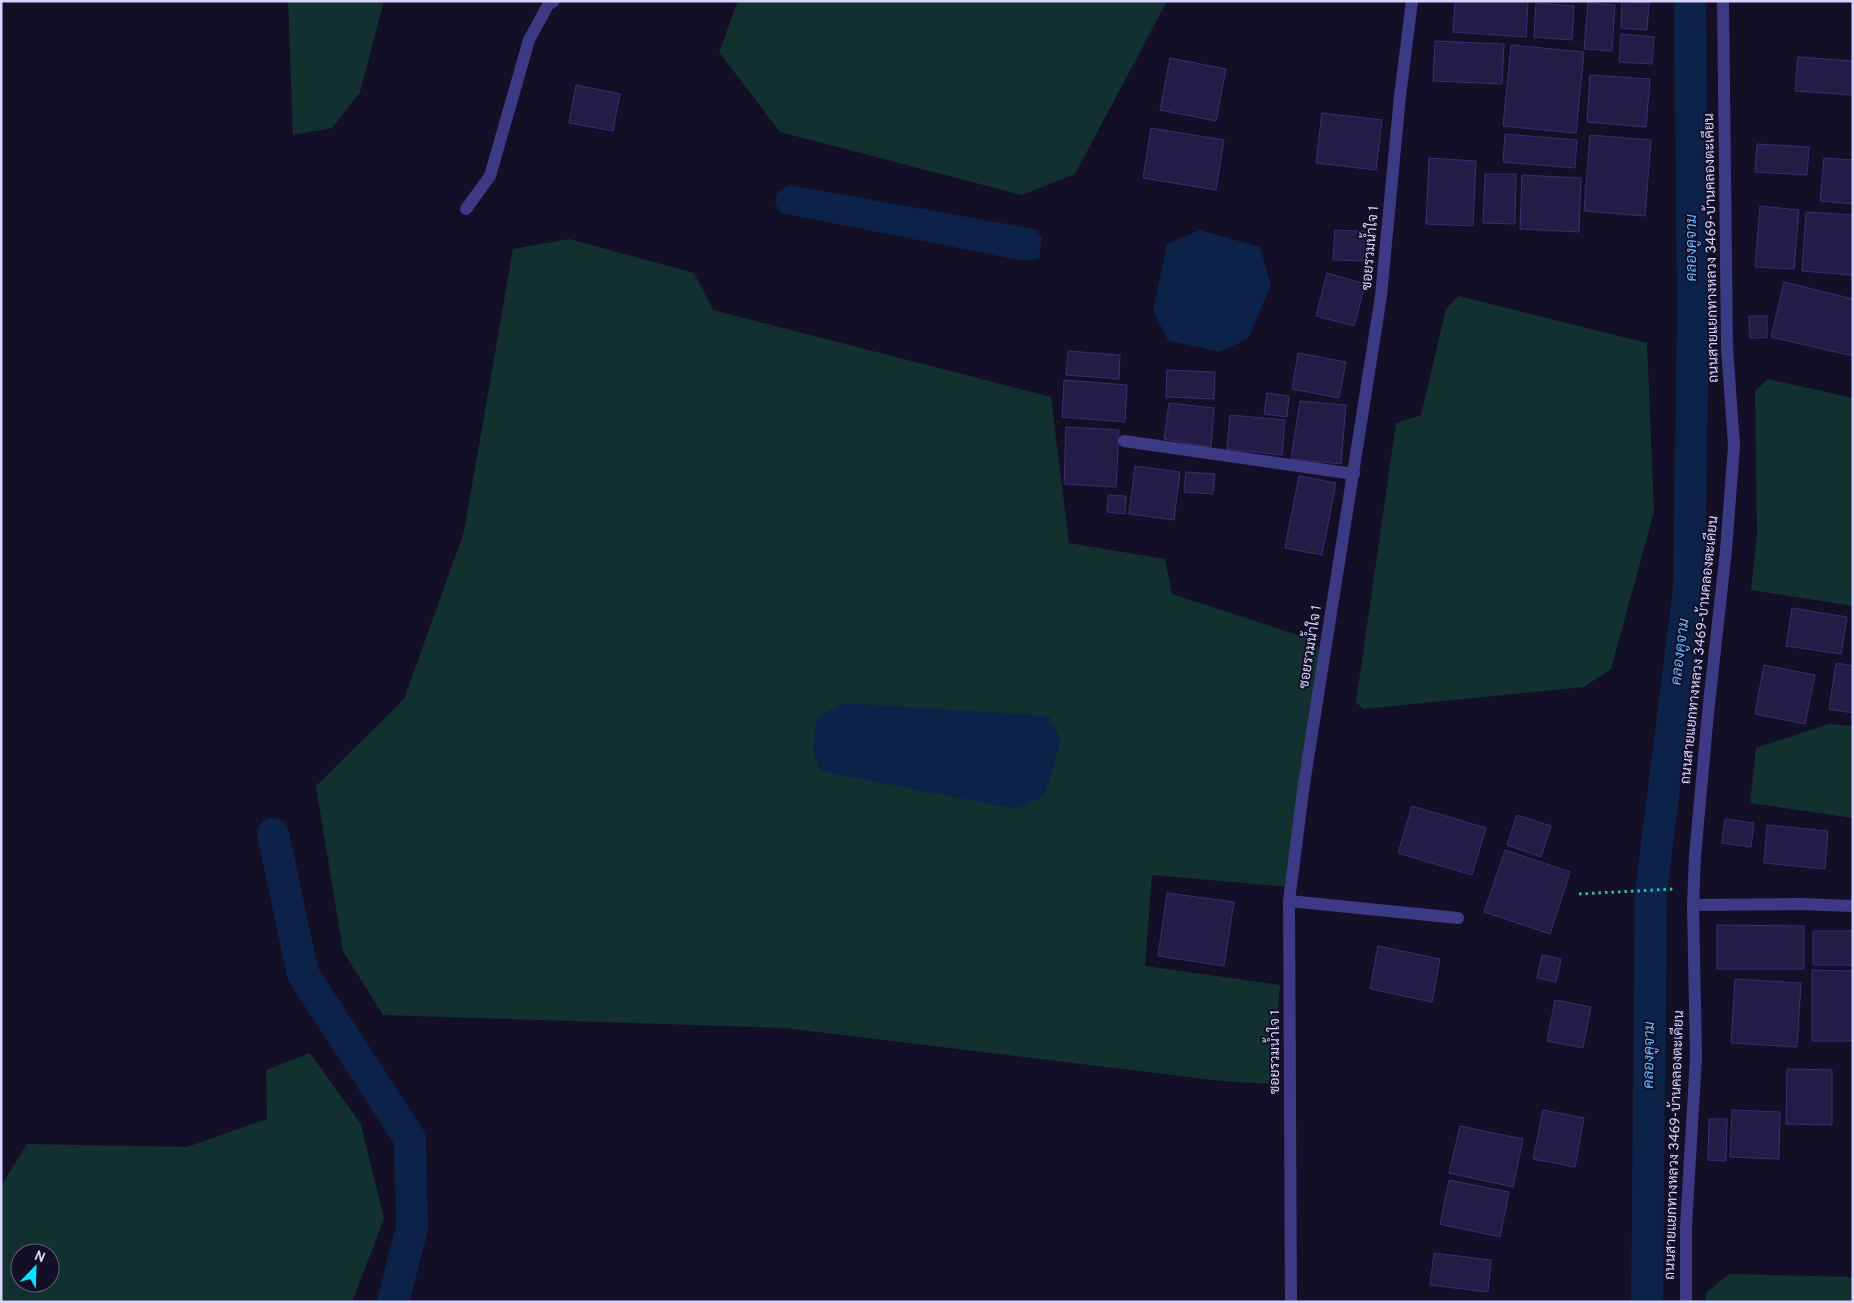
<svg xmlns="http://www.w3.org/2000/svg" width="1854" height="1303" font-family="Overpass,Sarabun,sans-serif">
<rect width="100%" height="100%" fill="#130f26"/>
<!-- green -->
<g fill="#12302f" fill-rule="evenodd">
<polygon points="288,1 384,1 360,92 332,128 293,135"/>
<polygon points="738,1 1167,1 1075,174 1022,195 780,132 719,52"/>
<polygon points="569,239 694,273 713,310 1051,397 1069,543 1165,559 1172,594 1313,640 1328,662 1289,887 1152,875 1145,966 1280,985 1271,1084 1221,1081 785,1028 383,1015 343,951 316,786 404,699 464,532 513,249"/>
<polygon points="1458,296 1647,343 1654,512 1611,669 1584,687 1363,709 1356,702 1396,423 1421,415 1446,309"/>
<polygon points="1768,379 1853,398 1853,606 1751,590 1757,535 1755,391"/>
<polygon points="1829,724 1853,726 1853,818 1750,803 1756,748"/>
<path d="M 310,1053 L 361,1124 L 384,1219 L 352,1302 L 1,1302 L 1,1190 L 4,1181 L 27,1144 L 187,1147 L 267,1119 L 266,1070 ZM 20,1253 L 50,1253 L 50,1283 L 20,1283 Z"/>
<polygon points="1729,1274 1853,1277 1853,1302 1706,1302 1706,1293"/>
</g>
<!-- water -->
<g fill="#0c2248">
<polygon points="789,185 1035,229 1042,237 1039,259 1024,261 781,213 775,203 777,193"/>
<polygon points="1200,230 1260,247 1271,285 1248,339 1219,352 1168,340 1153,311 1167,244"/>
<polygon points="844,703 1049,716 1061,740 1045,795 1016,809 821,771 813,752 817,717"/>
</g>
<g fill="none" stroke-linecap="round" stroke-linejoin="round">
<!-- canal -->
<g stroke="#0c2248" stroke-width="32">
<polyline points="273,834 303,974 410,1139 412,1228 393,1302"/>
<polyline points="1647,1302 1651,891 1689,590 1693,313 1690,1"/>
</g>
</g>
<!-- building -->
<g fill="#241b47" stroke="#3b2d73">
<polygon points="1455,1 1528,1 1526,37 1453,32"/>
<polygon points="1622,2 1649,3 1647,30 1621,28"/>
<polygon points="1536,3 1574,6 1572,40 1534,37"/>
<polygon points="1588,3 1615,5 1612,51 1584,49"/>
<polygon points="1621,34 1654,37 1652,64 1619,62"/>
<polygon points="1435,41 1504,44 1502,84 1433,81"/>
<polygon points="1511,45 1584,52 1576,133 1503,126"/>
<polygon points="1798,57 1853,61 1853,95 1795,91"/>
<polygon points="1170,58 1226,69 1216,121 1160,110"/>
<polygon points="1590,75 1650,79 1646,127 1587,122"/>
<polygon points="576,85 620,94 613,131 569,123"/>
<polygon points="1322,113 1382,120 1376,170 1316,163"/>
<polygon points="1151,128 1224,140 1216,190 1143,178"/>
<polygon points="1505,134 1577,140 1575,168 1503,162"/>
<polygon points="1590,135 1651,140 1645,216 1584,211"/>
<polygon points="1757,144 1809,147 1807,175 1755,172"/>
<polygon points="1429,158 1476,161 1473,226 1426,224"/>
<polygon points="1824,158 1853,160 1853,204 1820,201"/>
<polygon points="1485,174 1516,174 1515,224 1483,223"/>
<polygon points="1522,175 1581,178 1579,232 1520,229"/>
<polygon points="1760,206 1799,210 1794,269 1755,267"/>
<polygon points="1806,212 1853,215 1853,275 1802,271"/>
<polygon points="1335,230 1374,232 1373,261 1333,260"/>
<polygon points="1327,273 1365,284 1354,326 1316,316"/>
<polygon points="1784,282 1853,299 1853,356 1771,337"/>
<polygon points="1749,316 1767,316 1767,338 1750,338"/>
<polygon points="1068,351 1120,355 1119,379 1066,375"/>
<polygon points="1298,353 1346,362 1339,398 1292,389"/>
<polygon points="1167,370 1215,372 1214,399 1166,397"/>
<polygon points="1064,380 1127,385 1125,422 1062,417"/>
<polygon points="1267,393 1289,396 1287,417 1264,414"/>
<polygon points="1300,401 1346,405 1341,464 1291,459"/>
<polygon points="1169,403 1214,408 1211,447 1164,439"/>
<polygon points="1230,415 1285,420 1282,455 1227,449"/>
<polygon points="1066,427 1119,430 1116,487 1064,484"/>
<polygon points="1135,466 1180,472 1174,520 1129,514"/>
<polygon points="1186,472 1215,474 1213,494 1184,492"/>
<polygon points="1299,476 1336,483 1322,555 1285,548"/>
<polygon points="1108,495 1126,496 1125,514 1107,512"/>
<polygon points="1792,608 1847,617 1841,654 1786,646"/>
<polygon points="1836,663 1853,666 1853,713 1829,709"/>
<polygon points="1764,665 1815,675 1805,724 1755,714"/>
<polygon points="1412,806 1486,828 1472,875 1398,853"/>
<polygon points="1517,815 1551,826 1541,857 1507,845"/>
<polygon points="1725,819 1754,823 1751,847 1722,843"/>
<polygon points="1767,825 1828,831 1825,869 1764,863"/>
<polygon points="1505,850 1570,872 1550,934 1484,912"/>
<polygon points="1167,893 1234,902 1224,966 1158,956"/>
<polygon points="1717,925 1804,926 1804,969 1717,969"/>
<rect x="1813" y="931" width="40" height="34"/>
<polygon points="1378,946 1440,959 1432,1002 1370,989"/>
<polygon points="1542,955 1561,959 1556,982 1537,978"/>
<polygon points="1812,970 1853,971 1853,1041 1812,1041"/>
<polygon points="1735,979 1801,983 1797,1047 1731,1043"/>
<polygon points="1555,1000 1591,1007 1583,1048 1547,1041"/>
<polygon points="1787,1069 1832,1070 1832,1125 1786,1124"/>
<polygon points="1543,1110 1584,1118 1575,1167 1533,1159"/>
<polygon points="1732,1110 1780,1112 1779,1159 1730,1157"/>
<polygon points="1709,1119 1727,1119 1726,1161 1708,1160"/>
<polygon points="1460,1126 1523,1139 1513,1187 1449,1173"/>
<polygon points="1449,1180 1509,1192 1500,1237 1440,1224"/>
<polygon points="1434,1253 1491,1260 1488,1292 1430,1285"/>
</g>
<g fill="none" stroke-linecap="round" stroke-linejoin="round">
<!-- path -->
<polyline stroke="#2fb8b0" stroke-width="3" stroke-dasharray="2.5 4" stroke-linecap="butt" points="1579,894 1673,889"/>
<!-- minor -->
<g stroke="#3d3a85" stroke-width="12">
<polyline points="466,209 490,176 529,40 548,5 554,1"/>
<polyline points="1124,441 1354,474"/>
<polyline points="1289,901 1458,918"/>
<polyline points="1693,905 1801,904 1853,906"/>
<polyline points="1291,1302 1289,901 1304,784 1381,296 1400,96 1412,1"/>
<polyline points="1686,1302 1686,1226 1696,1057 1693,905 1695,856 1708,713 1726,550 1734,446 1727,347 1723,1"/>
</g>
</g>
<g text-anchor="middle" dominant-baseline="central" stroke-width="4" stroke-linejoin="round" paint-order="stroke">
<!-- street labels -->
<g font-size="14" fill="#d9d4ff" stroke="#130f26">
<text transform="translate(1371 248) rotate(-85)">ซอยรวมน้ำใจ 1</text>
<text transform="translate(1712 248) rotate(-91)">ถนนสายแยกทางหลวง 3469-บ้านคลองตะเคียน</text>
<text transform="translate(1311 647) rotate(-81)">ซอยรวมน้ำใจ 1</text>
<text transform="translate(1700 650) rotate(-84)">ถนนสายแยกทางหลวง 3469-บ้านคลองตะเคียน</text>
<text transform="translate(1275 1052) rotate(-90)">ซอยรวมน้ำใจ 1</text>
<text transform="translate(1675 1145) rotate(-88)">ถนนสายแยกทางหลวง 3469-บ้านคลองตะเคียน</text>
</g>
<!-- water labels -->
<g font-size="15" font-style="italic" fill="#62b6ff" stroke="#130f26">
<text transform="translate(1692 248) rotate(-90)">คลองคูจาม</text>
<text transform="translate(1681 652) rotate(-83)">คลองคูจาม</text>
<text transform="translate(1650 1055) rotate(-89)">คลองคูจาม</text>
</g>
</g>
<!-- border -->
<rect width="1854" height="1303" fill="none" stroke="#d9d4ff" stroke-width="5"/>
<!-- north arrow -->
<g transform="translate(35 1268) rotate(23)"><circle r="24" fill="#130f26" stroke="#625e7d"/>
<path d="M0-4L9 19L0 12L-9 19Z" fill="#00e5ff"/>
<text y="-8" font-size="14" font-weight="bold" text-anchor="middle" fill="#d9d4ff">N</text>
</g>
</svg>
